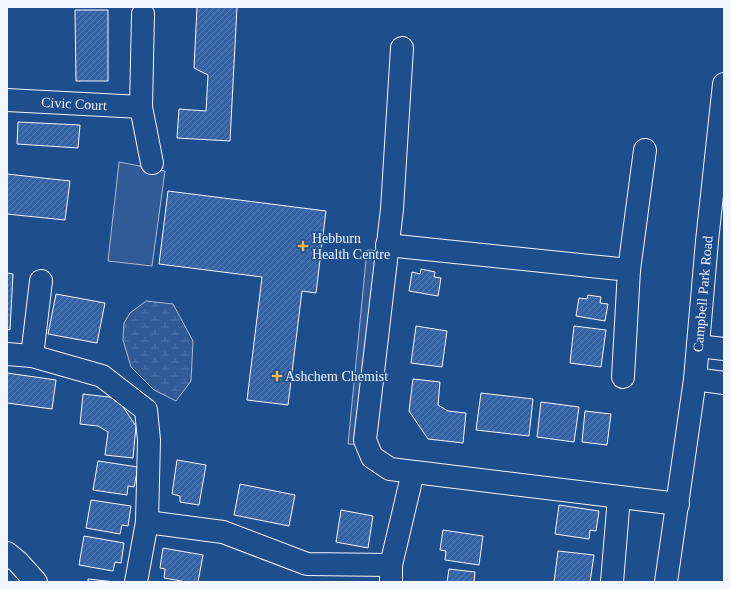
<svg xmlns="http://www.w3.org/2000/svg" width="731" height="589" font-family="'Times New Roman',serif">
<defs>
<pattern id="wetland-marsh" width="20" height="14" patternUnits="userSpaceOnUse"><rect width="20" height="14" fill="#305b95"/><path d="M1 5h8M5 5V1M11 12h8M15 12V8" fill="none" stroke="#4e73a5"/></pattern>
<pattern id="building-hatch" width="6" height="6" patternUnits="userSpaceOnUse"><rect width="6" height="6" fill="#3563a3"/><path d="M-1 1l2-2M0 6l6-6M5 7l2-2" fill="none" stroke="#537ab1"/></pattern>
</defs>
<rect width="100%" height="100%" fill="#1f4e8c"/>
<!-- wetland -->
<polygon fill="url(#wetland-marsh)" stroke="#a8bbd7" points="146,301 173,304 193,341 191,381 176,401 154,390 131,367 123,340 124,323 130,313"/>
<!-- pitch -->
<g fill="#305b95" stroke="#a8bbd7">
<polygon points="119,162 165,171 152,266 108,261"/>
<polygon points="367,250 396,252 374,445 348,444"/>
</g>
<!-- building -->
<g fill="url(#building-hatch)" stroke="#f2f6ff">
<polygon points="197,7 237,7 230,141 177,138 179,109 206,111 208,75 194,68"/>
<polygon points="75,10 108,10 108,81 76,81"/>
<polygon points="18,122 80,125 78,148 17,144"/>
<polygon points="7,174 70,181 65,220 7,214"/>
<polygon points="168,191 326,211 316,293 302,291 288,405 247,400 262,277 159,264"/>
<polygon points="421,269 435,272 434,277 441,278 438,296 409,291 412,272 420,274"/>
<polygon points="7,273 13,274 10,330 7,329"/>
<polygon points="56,294 105,303 97,343 48,334"/>
<polygon points="588,295 601,297 600,303 608,304 605,321 576,316 579,298 587,299"/>
<polygon points="416,326 447,331 442,367 411,363"/>
<polygon points="574,326 606,330 601,367 570,363"/>
<polygon points="7,373 56,380 52,409 7,403"/>
<polygon points="413,379 440,382 438,405 448,411 466,413 463,443 428,439 409,411"/>
<polygon points="481,393 533,399 529,436 476,430"/>
<polygon points="83,394 117,398 136,426 133,458 105,455 108,432 98,426 80,424"/>
<polygon points="541,402 579,407 574,442 537,437"/>
<polygon points="585,411 611,414 607,445 582,442"/>
<polygon points="177,460 206,465 199,505 180,502 180,496 172,494"/>
<polygon points="98,461 138,467 134,487 128,486 127,495 93,490"/>
<polygon points="240,484 295,495 289,526 234,515"/>
<polygon points="91,500 131,506 128,526 122,525 120,534 86,528"/>
<polygon points="559,505 599,511 596,531 590,530 589,539 555,534"/>
<polygon points="341,510 373,516 368,548 336,542"/>
<polygon points="443,530 483,536 479,565 445,560 446,551 440,550"/>
<polygon points="84,536 124,543 121,563 115,562 113,571 79,565"/>
<polygon points="163,548 203,555 198,582 187,582 164,578 165,569 160,568"/>
<polygon points="558,551 594,555 590,582 554,582"/>
<polygon points="449,569 475,572 474,582 447,582"/>
<polygon points="88,579 116,582 88,582"/>
</g>
<g fill="none" stroke-linecap="round" stroke-linejoin="round">
<!-- minor casing -->
<g stroke="#f2f6ff" stroke-width="24">
<g id="minor">
<polyline points="143,14 141,107 152,163"/>
<polyline points="402,48 392,209 365,440 372,457 390,469 678,504"/>
<polyline points="7,100 141,107"/>
<polyline points="387,245 629,270"/>
<polyline points="698,346 724,349"/>
<polyline points="7,354 32,356 102,376 146,410 149,440 147,522 136,582"/>
<polyline points="32,356 41,281"/>
<polyline points="623,377 629,270 645,150"/>
<polyline points="695,379 724,383"/>
<polyline points="147,522 223,532 307,564 391,565"/>
<polyline points="7,553 18,562 36,582"/>
<polyline points="391,582 391,565 413,472"/>
<polyline points="612,582 619,497"/>
<polyline points="666,582 695,379 707,241 724,84"/>
</g>
</g>
<!-- minor -->
<use href="#minor" stroke="#1f4e8c" stroke-width="22"/>
</g>
<!-- markers -->
<g fill="#ffb74d" stroke="#1f4e8c" stroke-width="1.5">
<path d="M301 240h4v4h4v4h-4v4h-4v-4h-4v-4h4z"/>
<path d="M275 370h4v4h4v4h-4v4h-4v-4h-4v-4h4z"/>
</g>
<g text-anchor="middle" dominant-baseline="central" stroke-width="3" stroke-linejoin="round" paint-order="stroke">
<!-- street labels -->
<g font-size="14" fill="#f2f6ff" stroke="#1f4e8c">
<text transform="translate(74 104) rotate(3)">Civic Court</text>
<text transform="translate(703 294) rotate(-85)">Campbell Park Road</text>
</g>
<!-- poi labels -->
<g font-size="14" fill="#f2f6ff" stroke="#1f4e8c" text-anchor="start">
<text x="312" y="238">Hebburn<tspan x="312" dy="16">Health Centre</tspan></text>
<text x="285" y="376">Ashchem Chemist</text>
</g>
</g>
<!-- border -->
<rect width="731" height="589" fill="none" stroke="#f2f6ff" stroke-width="16"/>
</svg>
